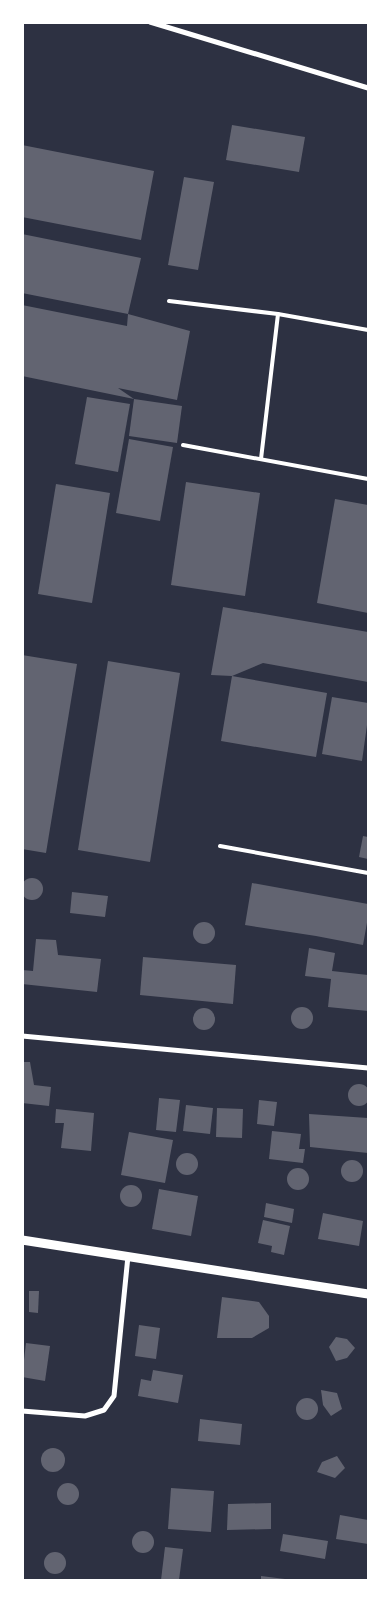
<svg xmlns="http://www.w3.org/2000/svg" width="391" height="1603" font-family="Montserrat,sans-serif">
<rect width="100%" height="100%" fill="#2d3142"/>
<!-- building -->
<g fill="#626471">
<polygon points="232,125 305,137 299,172 226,160"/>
<polygon points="22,145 154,171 141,240 22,217"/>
<polygon points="184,177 214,182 198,270 168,265"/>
<polygon points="22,234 141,258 128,314 22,293"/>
<polygon points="22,305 127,326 128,314 190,331 177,400 118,388 134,399 22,376"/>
<polygon points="87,397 130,404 118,472 75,464"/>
<polygon points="134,399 182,406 177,443 129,436"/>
<polygon points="129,439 173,447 160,521 116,513"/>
<polygon points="186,482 260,493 245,596 171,585"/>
<polygon points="56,484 110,493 92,603 38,594"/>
<polygon points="335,499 368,505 368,613 317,603"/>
<polygon points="223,607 368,632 368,682 263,663 232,676 211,675"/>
<polygon points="22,655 77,664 46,853 22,849"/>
<polygon points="108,661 180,673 150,862 78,850"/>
<polygon points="232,676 327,693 316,757 221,741"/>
<polygon points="332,697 368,703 368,718 362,761 322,754"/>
<polygon points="363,836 368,837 368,859 359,857"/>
<circle cx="32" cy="889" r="11"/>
<polygon points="252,883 368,904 368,917 363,945 316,936 245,925"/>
<polygon points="72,892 108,896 105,917 70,913"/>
<circle cx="204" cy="933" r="11"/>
<polygon points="36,939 56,940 58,955 101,959 97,992 22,984 22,970 33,971"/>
<polygon points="309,948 335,953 332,971 368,975 368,1011 328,1007 331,979 305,976"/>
<polygon points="143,957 236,965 233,1004 140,995"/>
<circle cx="302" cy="1018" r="11"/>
<circle cx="204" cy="1019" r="11"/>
<polygon points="22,1062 30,1062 34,1085 51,1087 49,1106 22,1103"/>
<circle cx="359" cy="1095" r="11"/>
<polygon points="159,1098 180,1100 176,1132 156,1130"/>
<polygon points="259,1100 277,1102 274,1126 257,1124"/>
<polygon points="186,1105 213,1108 210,1134 183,1131"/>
<polygon points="217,1108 243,1109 242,1138 216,1137"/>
<polygon points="56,1109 94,1113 91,1151 61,1148 64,1123 55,1123"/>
<polygon points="309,1114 368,1118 368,1153 310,1147"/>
<polygon points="272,1131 301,1134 299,1149 305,1149 303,1163 269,1159"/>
<polygon points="129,1132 173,1140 165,1183 121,1175"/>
<circle cx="187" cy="1164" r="11"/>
<circle cx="352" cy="1171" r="11"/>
<circle cx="298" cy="1179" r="11"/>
<circle cx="131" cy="1196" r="11"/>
<polygon points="159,1189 198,1196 191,1236 152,1229"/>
<polygon points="266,1203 294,1209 292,1223 264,1217"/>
<polygon points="323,1213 363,1221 359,1246 318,1239"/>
<polygon points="263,1220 290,1226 284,1255 271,1252 272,1246 258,1243"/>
<polygon points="29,1291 39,1291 38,1313 29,1312"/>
<polygon points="222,1297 259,1302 269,1316 269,1328 252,1338 217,1338"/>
<polygon points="139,1325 160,1328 156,1359 135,1356"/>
<polygon points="336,1337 347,1339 355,1348 347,1358 336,1361 329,1347"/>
<polygon points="26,1343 50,1346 45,1381 22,1377"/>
<polygon points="153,1370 183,1375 178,1403 138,1396 141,1379 151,1381"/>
<polygon points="321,1390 337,1393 342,1409 331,1416 323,1405"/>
<circle cx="307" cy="1409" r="11"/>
<polygon points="200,1419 242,1424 240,1445 198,1441"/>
<circle cx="53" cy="1460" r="12"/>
<polygon points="337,1456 345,1468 335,1478 317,1472 322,1462"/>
<circle cx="68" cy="1494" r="11"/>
<polygon points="171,1488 214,1491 211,1532 168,1529"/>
<polygon points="271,1503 271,1529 227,1530 228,1504"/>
<polygon points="340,1515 368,1520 368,1544 336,1539"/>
<circle cx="143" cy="1542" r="11"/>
<polygon points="283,1534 328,1541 325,1559 280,1551"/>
<polygon points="165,1547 183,1549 179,1580 161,1580"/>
<circle cx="55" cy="1563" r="11"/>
<polygon points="261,1576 285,1579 285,1580 261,1580"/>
</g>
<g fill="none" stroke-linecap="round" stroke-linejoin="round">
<!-- service -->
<g stroke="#fff" stroke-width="4">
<polyline points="169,301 278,314 368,330"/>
<polyline points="183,445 368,479"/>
<polyline points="261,459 278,314"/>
<polyline points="220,846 368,873"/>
</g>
<!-- minor -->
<g stroke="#fff" stroke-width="5">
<polyline points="150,22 368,88"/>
<polyline points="22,1036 368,1068"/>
<polyline points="22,1411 85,1416 104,1410 114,1396 128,1256"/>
</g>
<!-- tertiary -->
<polyline stroke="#fff" stroke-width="9" points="22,1240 368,1294"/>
</g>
<!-- border -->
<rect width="391" height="1603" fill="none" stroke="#ffffff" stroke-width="48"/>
</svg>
